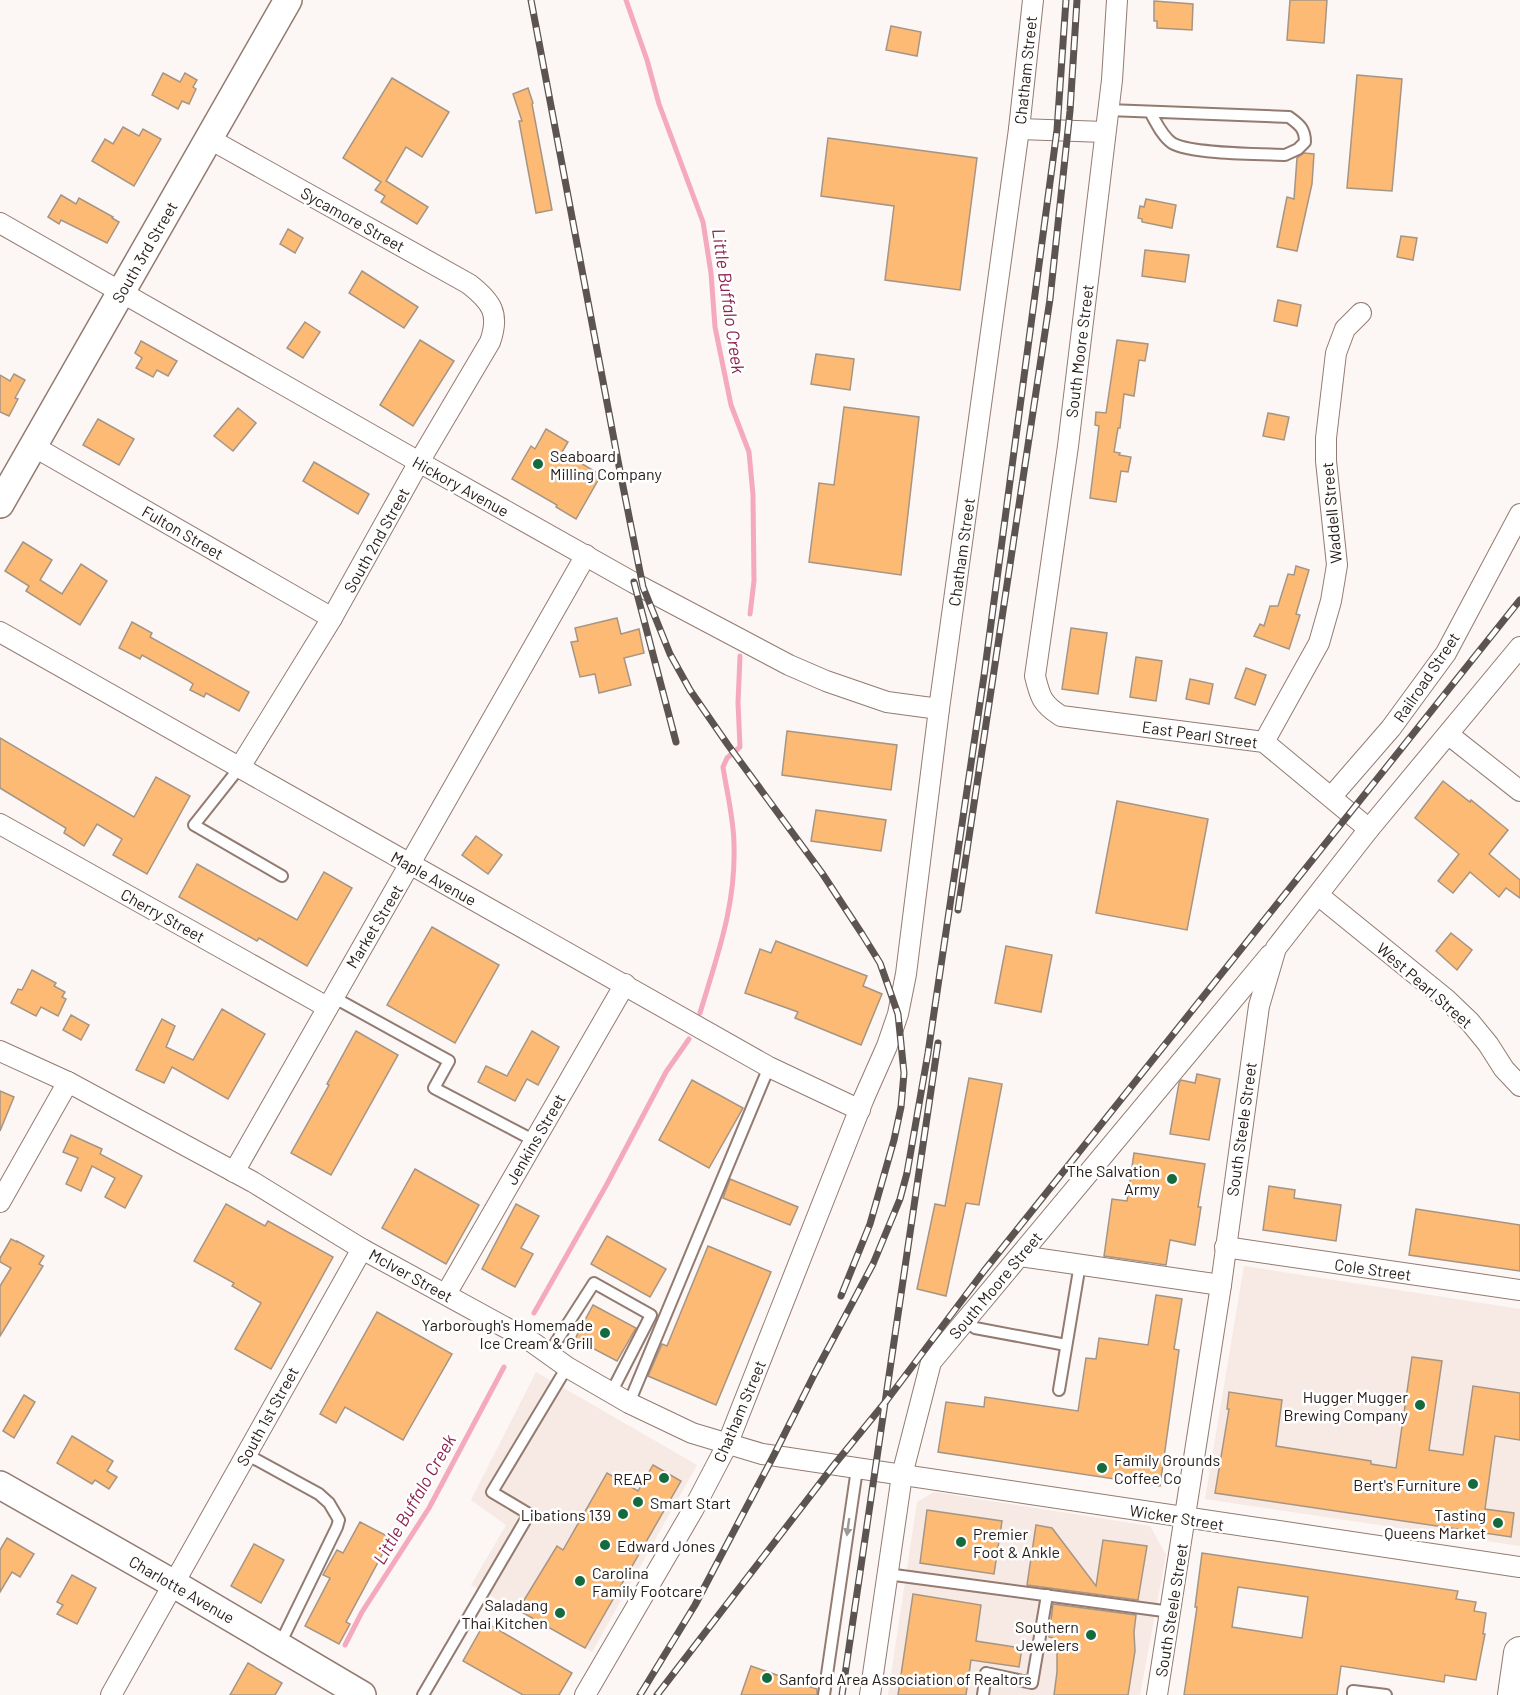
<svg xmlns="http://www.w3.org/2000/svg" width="1520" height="1695" font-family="Barlow,sans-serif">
<rect width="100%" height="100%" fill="#fcf6f4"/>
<!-- built -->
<g fill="#f7e9e3">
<polygon points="1244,1266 1520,1309 1520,1546 1205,1499"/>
<polygon points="536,1372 697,1465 592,1652 471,1585 506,1525 471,1500"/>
<polygon points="934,1492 1150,1526 1166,1555 1140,1695 888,1695 917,1502"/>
</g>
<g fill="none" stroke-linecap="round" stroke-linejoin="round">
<!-- stream -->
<g stroke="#f4a9bf" stroke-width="5">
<polyline points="626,0 647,60 659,104 703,222 711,273 715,327 731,405 749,452 753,495 754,581 750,614"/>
<path d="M 700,1013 C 717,956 736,906 734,845 C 734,820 727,793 723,767 L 727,758 L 740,747 L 738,703 L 740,656"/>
<polyline points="534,1313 607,1184 666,1072 689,1039"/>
<polyline points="345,1645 362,1612 429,1508 504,1367"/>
</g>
</g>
<!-- building -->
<g fill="#fcba74" stroke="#a79584" stroke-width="1.5" fill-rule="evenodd">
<polygon points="1290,0 1327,0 1324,43 1287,40"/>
<polygon points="1154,1 1193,4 1192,30 1157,28 1157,21 1154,21"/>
<polygon points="891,26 921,32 917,56 886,50"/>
<polygon points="163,73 180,82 185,73 197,80 193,87 196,89 189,104 182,101 178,109 152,95"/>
<polygon points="1357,75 1402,79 1392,191 1347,188"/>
<polygon points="392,78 449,112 422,157 406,147 386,181 428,207 417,224 381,202 385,196 375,190 381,182 343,158"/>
<polygon points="528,88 533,103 532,104 552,210 536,213 519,121 522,121 513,94"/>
<polygon points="123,127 139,136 143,129 161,139 134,186 92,161 105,139 113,144"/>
<polygon points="828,138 977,158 960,290 885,280 894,206 821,196"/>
<polygon points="1304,153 1314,154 1312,184 1297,251 1277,247 1287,197 1294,199 1297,158"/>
<polygon points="61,195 76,204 79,198 113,217 112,218 119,222 107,243 61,220 59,224 48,217"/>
<polygon points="1146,199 1176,205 1172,228 1142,222 1142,219 1138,218 1140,206 1144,207"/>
<polygon points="288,229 303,238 295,253 280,244"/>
<polygon points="1401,236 1417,238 1413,260 1397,257"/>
<polygon points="1145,250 1189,255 1185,282 1142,276"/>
<polygon points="362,271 418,307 404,328 349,293"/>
<polygon points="1278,300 1301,305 1297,326 1274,321"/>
<polygon points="305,322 320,332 303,358 287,348"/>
<polygon points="420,340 454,361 413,426 380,405"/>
<polygon points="1117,340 1148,344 1145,361 1139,360 1134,396 1124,394 1120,428 1118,428 1114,452 1120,453 1119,455 1131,457 1128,472 1121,471 1116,502 1090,498 1099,426 1095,425 1096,412 1106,413"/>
<polygon points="141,341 177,361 168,376 157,370 153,377 136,368 142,358 135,353"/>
<polygon points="816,354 854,359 850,390 811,384"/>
<polygon points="14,374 25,380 15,398 18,399 9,416 0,412 0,375 10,381"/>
<polygon points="844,407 919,417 901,575 809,562 819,483 834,485"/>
<polygon points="238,408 256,423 233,451 214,436"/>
<polygon points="1268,413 1289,417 1284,440 1263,436"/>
<polygon points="98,419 134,439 119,465 83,445"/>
<polygon points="546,429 568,442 562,452 601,475 576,519 556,507 557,505 512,479 531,446 535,449"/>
<polygon points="314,462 369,494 358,514 303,481"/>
<polygon points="23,542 52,560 40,580 62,594 81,564 107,581 80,625 26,591 29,586 5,571"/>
<polygon points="1296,566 1309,570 1296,614 1300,615 1289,649 1254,636 1260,624 1264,626 1270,606 1278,606 1288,574 1294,575"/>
<polygon points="617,618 621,634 639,629 644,653 624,658 631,685 599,693 595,674 580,677 571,642 578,641 575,628"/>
<polygon points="132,622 152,633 150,637 249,692 239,711 206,693 204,697 190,690 193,684 187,680 142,655 140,659 119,648"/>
<polygon points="1071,628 1107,633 1098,694 1062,689"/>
<polygon points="1136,657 1162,661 1156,701 1130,697"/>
<polygon points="1246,668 1266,675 1255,705 1235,698"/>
<polygon points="1190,679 1213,684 1209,704 1186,699"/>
<polygon points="787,731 897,745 891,790 782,775"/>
<polygon points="0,738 134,817 156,777 190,796 147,874 113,855 122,839 97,824 84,846 64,833 66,828 0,788"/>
<polygon points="1443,781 1470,802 1471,800 1508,830 1489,854 1520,880 1520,898 1506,888 1499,897 1470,872 1453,893 1438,881 1459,854 1415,818"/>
<polygon points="1117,801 1208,819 1187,930 1096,913"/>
<polygon points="816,810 886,820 881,851 811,841"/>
<polygon points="476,836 502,855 488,874 462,855"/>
<polygon points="197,864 297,920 324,872 352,888 307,966 259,938 257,941 179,897"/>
<polygon points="432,927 499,965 455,1043 387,1005"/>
<polygon points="1451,933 1472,950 1457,970 1436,951"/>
<polygon points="776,941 867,976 863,986 882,994 861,1045 795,1018 798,1012 745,993 760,949 771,953"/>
<polygon points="1006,946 1052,955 1041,1012 995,1003"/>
<polygon points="32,970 56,983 54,986 65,992 62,997 66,999 58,1016 41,1007 36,1016 11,1003 18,989 22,990"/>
<polygon points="222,1009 265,1034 228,1099 172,1067 164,1083 136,1070 162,1019 175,1026 166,1047 193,1060"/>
<polygon points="71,1015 89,1025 81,1040 63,1030"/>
<polygon points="356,1031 398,1055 331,1175 291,1153 329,1085 327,1084"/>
<polygon points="532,1031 559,1047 538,1085 527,1079 515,1101 478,1082 486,1066 507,1076"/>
<polygon points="1197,1074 1220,1079 1209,1140 1170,1134 1179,1083 1181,1080 1195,1083"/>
<polygon points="969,1078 1002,1084 979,1205 966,1203 946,1296 917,1289 935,1204 945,1206"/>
<polygon points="692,1080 743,1108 709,1168 659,1140"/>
<polygon points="0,1091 14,1097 0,1131"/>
<polygon points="71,1135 102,1149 100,1154 142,1176 125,1208 105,1197 115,1178 92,1166 81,1191 66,1184 78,1158 63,1152"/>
<polygon points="1134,1153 1205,1164 1198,1207 1201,1207 1195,1245 1170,1240 1166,1265 1104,1256 1112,1199 1127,1201"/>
<polygon points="415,1169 479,1205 446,1264 382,1228"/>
<polygon points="730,1179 798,1207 790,1225 723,1198"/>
<polygon points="1269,1186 1295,1190 1294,1198 1341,1205 1336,1241 1263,1230"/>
<polygon points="226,1204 265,1226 268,1221 333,1257 271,1369 235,1349 261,1303 232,1286 234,1283 194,1261"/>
<polygon points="516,1204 539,1216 521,1248 533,1254 515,1287 482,1269"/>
<polygon points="1416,1209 1520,1225 1520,1271 1409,1255"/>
<polygon points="607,1236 666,1269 650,1297 591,1264"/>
<polygon points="11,1239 17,1242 17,1241 44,1256 39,1264 43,1266 0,1336 0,1286 11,1268 0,1262 0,1258"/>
<polygon points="708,1246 771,1272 716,1405 648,1376 662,1344 667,1346"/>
<polygon points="1156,1295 1182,1299 1174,1349 1179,1350 1160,1486 938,1452 946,1402 984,1407 985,1397 1078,1411 1086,1358 1096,1359 1099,1338 1148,1345"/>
<polygon points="593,1305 636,1328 617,1361 575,1339"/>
<polygon points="377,1312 452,1354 403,1440 345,1407 336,1423 320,1414"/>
<polygon points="1412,1357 1442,1361 1429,1450 1463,1455 1473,1386 1520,1393 1520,1440 1495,1436 1485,1509 1514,1513 1511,1537 1215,1493 1229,1409 1227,1409 1229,1392 1282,1400 1276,1446 1371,1461 1371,1464 1396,1468"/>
<polygon points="24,1395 35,1402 14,1438 3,1431"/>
<polygon points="72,1436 113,1461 107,1471 117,1477 109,1489 95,1480 92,1484 57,1463"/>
<polygon points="653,1465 681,1481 585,1648 518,1610 557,1546 563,1550 607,1473 638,1491"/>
<polygon points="927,1510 1002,1521 994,1574 920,1563"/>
<polygon points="360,1522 391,1538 346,1622 350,1624 339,1644 305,1626 330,1578 323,1575 337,1550 343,1553"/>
<polygon points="1036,1525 1052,1528 1096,1586 1103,1540 1147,1546 1138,1600 1027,1585"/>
<polygon points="7,1538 34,1554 20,1577 12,1572 0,1592 0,1550"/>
<polygon points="254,1544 284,1560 261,1603 231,1586"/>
<path d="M 1202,1553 L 1458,1591 L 1456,1599 L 1476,1602 L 1474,1611 L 1486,1613 L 1483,1634 L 1485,1634 L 1476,1680 L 1445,1675 L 1444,1682 L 1341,1666 L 1337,1695 L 1184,1695 L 1197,1607 L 1195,1607 ZM 1238,1587 L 1308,1597 L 1302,1638 L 1232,1627 Z"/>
<polygon points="72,1575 96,1588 77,1624 57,1614 63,1605 57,1602"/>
<polygon points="913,1594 981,1605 976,1641 1022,1648 1019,1667 971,1660 966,1695 898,1695"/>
<polygon points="1053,1604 1136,1615 1134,1632 1135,1651 1128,1695 1054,1695 1057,1672 1057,1639 1049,1637"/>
<polygon points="485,1622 572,1673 559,1695 523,1695 463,1661"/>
<polygon points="248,1663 282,1683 275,1695 230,1695"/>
<polygon points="751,1666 817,1689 817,1695 741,1695"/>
</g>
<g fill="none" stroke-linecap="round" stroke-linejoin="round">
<!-- lane casing -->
<g stroke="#937b71" stroke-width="14">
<g id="lane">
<path d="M 1108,110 L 1289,117 C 1300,125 1305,129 1305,142 L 1298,149 L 1285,155 C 1260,154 1190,154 1172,143 C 1162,136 1156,122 1150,112"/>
<polyline points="240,767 194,825 282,876"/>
<polyline points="333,997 449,1061 434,1088 535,1141"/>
<polyline points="966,1320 975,1328 1066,1345"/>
<polyline points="549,1353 594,1283 651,1315 611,1393"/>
<polyline points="1059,1390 1080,1264"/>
<polyline points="629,1403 769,1067"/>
<polyline points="246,1454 319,1494 329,1503 339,1520 337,1527 279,1646"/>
<polyline points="887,1574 1171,1612"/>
<polyline points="423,1695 529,1514 492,1492 567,1367"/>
<polyline points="824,1695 857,1469"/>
<polyline points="983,1695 986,1673 1032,1683 1047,1595"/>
<polyline points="1353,1695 1353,1691 1386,1695"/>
</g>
</g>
<!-- street casing -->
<g stroke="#937b71" stroke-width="22">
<g id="street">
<path d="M 1117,0 L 1112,80 L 1068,446 L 1035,676 C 1040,697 1042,704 1061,716 L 1264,742 L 1369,829"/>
<polyline points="1019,129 1105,132"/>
<path d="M 208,138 L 469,284 C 492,302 500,314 490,342 L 419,462 L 332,618 L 240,767"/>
<polyline points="0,223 419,462 634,583 789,665 826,681 887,702 939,709"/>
<polyline points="33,446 332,618"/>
<polyline points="0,632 769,1067 860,1110"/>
<polyline points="1449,735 1520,791"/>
<polyline points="1264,742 1319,643 1331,601 1337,565 1326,461 1326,438 1336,353 1345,329 1361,313"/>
<polyline points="1332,796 1391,728 1446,653 1520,514"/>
<polyline points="0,824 327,1007"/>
<polyline points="1318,895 1446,999 1470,1022 1488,1044 1504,1069 1520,1086"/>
<polyline points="0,1051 68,1082 253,1182 362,1249 532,1342 567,1367 629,1403 692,1433 762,1454 1520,1567"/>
<polyline points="234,1172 586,555"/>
<polyline points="0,1202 68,1082"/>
<polyline points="1225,1247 1520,1290"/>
<polyline points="1020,1256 1221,1285"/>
<polyline points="446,1294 625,984"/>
<polyline points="111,1695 362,1249"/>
<polyline points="585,1695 693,1510 727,1445 864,1098 887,1046 898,1014 906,974 939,709 1019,129 1033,0"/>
<polyline points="870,1695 902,1475 931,1362 1270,955"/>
<polyline points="1157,1695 1221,1285 1259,1006 1276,948 1369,829 1520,647"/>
</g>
</g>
<!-- secondary casing -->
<g stroke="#937b71" stroke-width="30">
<g id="secondary">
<polyline points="0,504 288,0"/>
<polyline points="0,1485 174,1584 362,1695"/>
</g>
</g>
<!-- primary casing -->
<g stroke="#937b71" stroke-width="34">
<polyline id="primary" points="1514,1695 1520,1653"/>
</g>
<!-- lane -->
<use href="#lane" stroke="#fff" stroke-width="10"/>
<!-- street -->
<use href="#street" stroke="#fff" stroke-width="20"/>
<!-- secondary -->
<use href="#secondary" stroke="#fff" stroke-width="27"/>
<!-- primary -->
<use href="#primary" stroke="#fff" stroke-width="32"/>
<!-- rail casing -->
<g stroke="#5c5450" stroke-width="7">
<g id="rail">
<polyline points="531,0 619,466 643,587 670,654 690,690 728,745 822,873 862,934 880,963 898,1014 904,1073 901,1107 894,1140 870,1224 841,1296"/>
<polyline points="634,582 676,742"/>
<polyline points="958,910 1050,299 1070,111 1077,0"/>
<polyline points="640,1695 695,1605 774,1455 815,1373 873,1264 900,1199 907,1173 928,1053 984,676 1057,130 1066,0"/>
<polyline points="657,1695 834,1465 887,1400 984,1271 1520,600"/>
<polyline points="842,1695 938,1043"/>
</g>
</g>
<!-- rail -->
<use href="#rail" stroke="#fff" stroke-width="4.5" stroke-dasharray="14" stroke-linecap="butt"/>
</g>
<!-- one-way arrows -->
<defs><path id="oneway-solid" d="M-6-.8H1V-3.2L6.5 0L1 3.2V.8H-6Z" transform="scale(1.5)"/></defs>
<use fill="#9d9997" href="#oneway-solid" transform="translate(848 1527) rotate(98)"/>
<!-- markers -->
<g fill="#156b3d" stroke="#fff" stroke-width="2">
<circle cx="538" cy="464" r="6"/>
<circle cx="1172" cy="1179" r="6"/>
<circle cx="605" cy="1333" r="6"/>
<circle cx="1420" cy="1405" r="6"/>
<circle cx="1102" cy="1468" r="6"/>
<circle cx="664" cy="1478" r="6"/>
<circle cx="1473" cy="1484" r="6"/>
<circle cx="638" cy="1502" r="6"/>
<circle cx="623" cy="1514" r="6"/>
<circle cx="1498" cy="1523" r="6"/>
<circle cx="961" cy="1542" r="6"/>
<circle cx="605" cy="1545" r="6"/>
<circle cx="580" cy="1581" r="6"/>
<circle cx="560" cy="1613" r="6"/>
<circle cx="1091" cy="1635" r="6"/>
<circle cx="767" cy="1678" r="6"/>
</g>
<g text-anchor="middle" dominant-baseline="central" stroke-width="5" stroke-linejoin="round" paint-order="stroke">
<!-- street labels -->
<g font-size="16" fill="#251c18" stroke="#fff">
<text transform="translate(1025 70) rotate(-84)">Chatham Street</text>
<text transform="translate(353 219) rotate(29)">Sycamore Street</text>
<text transform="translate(144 252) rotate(-60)">South 3rd Street</text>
<text transform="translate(1079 351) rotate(-83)">South Moore Street</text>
<text transform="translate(461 486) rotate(29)">Hickory Avenue</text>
<text transform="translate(1331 513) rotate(-95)">Waddell Street</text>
<text transform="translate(183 532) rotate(30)">Fulton Street</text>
<text transform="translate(376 540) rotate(-61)">South 2nd Street</text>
<text transform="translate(961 552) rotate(-82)">Chatham Street</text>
<text transform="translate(1426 677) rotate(-56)">Railroad Street</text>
<text transform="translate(1200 734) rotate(8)">East Pearl Street</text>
<text transform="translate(434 878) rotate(29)">Maple Avenue</text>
<text transform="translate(163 915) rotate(29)">Cherry Street</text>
<text transform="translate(374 926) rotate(-59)">Market Street</text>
<text transform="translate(1425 985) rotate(41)">West Pearl Street</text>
<text transform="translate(1241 1129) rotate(-82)">South Steele Street</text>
<text transform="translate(535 1139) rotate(-60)">Jenkins Street</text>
<text transform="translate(1373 1269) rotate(8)">Cole Street</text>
<text transform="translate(411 1275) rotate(29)">McIver Street</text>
<text transform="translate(995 1285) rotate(-50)">South Moore Street</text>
<text transform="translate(739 1411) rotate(-67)">Chatham Street</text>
<text transform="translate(267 1416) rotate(-61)">South 1st Street</text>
<text transform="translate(1177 1517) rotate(9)">Wicker Street</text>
<text transform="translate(182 1589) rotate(30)">Charlotte Avenue</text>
<text transform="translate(1171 1610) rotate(-81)">South Steele Street</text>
</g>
<!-- poi labels -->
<g font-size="16" fill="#251c18" stroke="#fff" text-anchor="end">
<text x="550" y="455" text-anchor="start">Seaboard<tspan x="550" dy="18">Milling Company</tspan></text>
<text x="1160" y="1170">The Salvation<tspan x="1160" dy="18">Army</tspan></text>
<text x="593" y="1324">Yarborough's Homemade<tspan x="593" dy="18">Ice Cream &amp; Grill</tspan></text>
<text x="1408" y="1396">Hugger Mugger<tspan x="1408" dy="18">Brewing Company</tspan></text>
<text x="1114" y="1459" text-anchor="start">Family Grounds<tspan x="1114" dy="18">Coffee Co</tspan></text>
<text x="652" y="1478">REAP</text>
<text x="1461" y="1484">Bert's Furniture</text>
<text x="650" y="1502" text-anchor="start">Smart Start</text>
<text x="611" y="1514">Libations 139</text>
<text x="1486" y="1514">Tasting<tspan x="1486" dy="18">Queens Market</tspan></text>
<text x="973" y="1533" text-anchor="start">Premier<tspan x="973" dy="18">Foot &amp; Ankle</tspan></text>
<text x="617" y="1545" text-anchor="start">Edward Jones</text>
<text x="592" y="1572" text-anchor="start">Carolina<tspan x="592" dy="18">Family Footcare</tspan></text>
<text x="548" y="1604">Saladang<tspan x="548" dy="18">Thai Kitchen</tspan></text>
<text x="1079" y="1626">Southern<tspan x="1079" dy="18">Jewelers</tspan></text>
<text x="779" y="1678" text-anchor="start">Sanford Area Association of Realtors</text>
</g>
<!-- water labels -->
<g font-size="18" font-style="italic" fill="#8c224e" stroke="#fff">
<text transform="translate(729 301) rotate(82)">Little Buffalo Creek</text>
<text transform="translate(414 1499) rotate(-60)">Little Buffalo Creek</text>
</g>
</g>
</svg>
